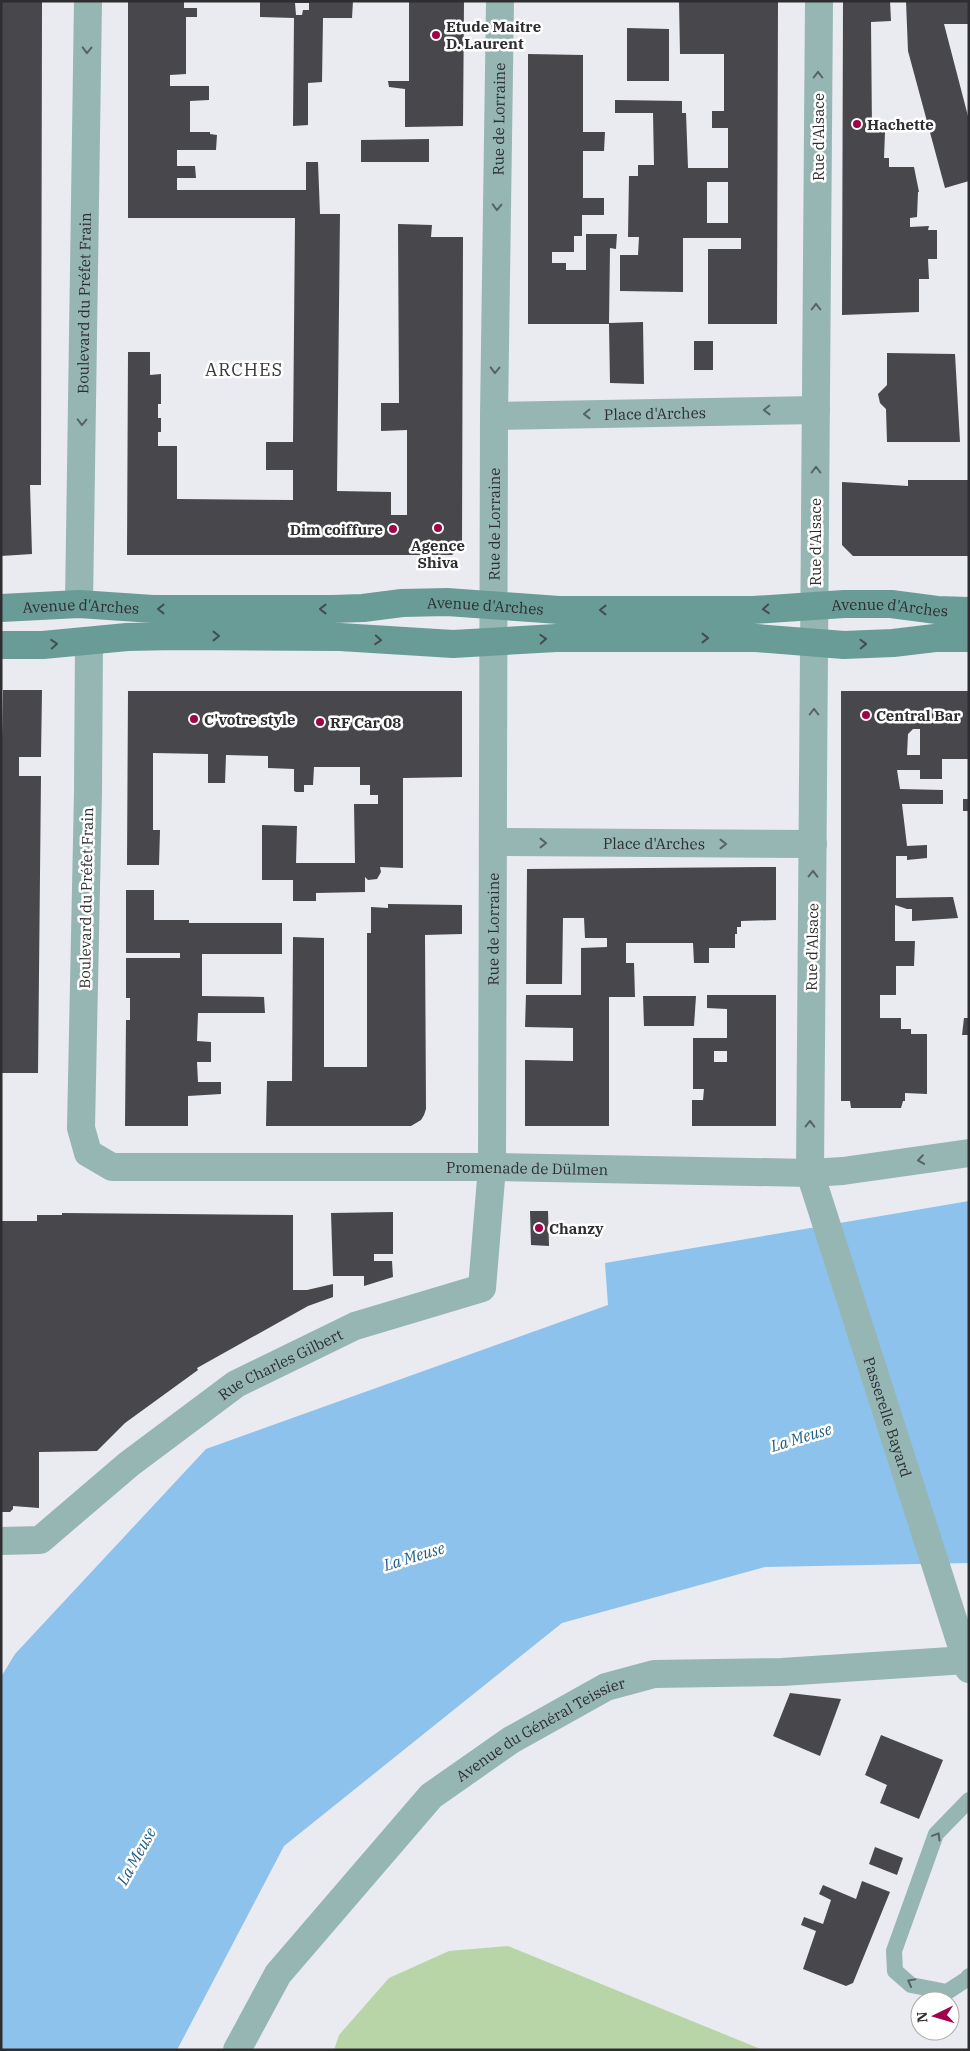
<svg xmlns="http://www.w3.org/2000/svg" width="970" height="2051" font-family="'IBM Plex Serif',serif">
<rect width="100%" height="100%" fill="#eaeaf1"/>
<!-- green -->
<polygon fill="#b8d5a8" points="508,1946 763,2050 334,2050 339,2035 389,1978 449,1951"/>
<!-- water -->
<polygon fill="#8cc2eb" points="969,1201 969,1563 765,1567 562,1623 284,1846 177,2050 1,2050 1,1677 15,1654 206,1449 608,1305 605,1263"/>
<!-- building -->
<g fill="#47474c" fill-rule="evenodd">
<polygon points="1,1 42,1 42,10 41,485 30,485 32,554 1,556"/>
<polygon points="128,1 184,1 184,8 197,8 197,17 186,17 186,74 170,75 170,86 209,86 209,100 190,101 190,132 210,132 210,134 217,135 216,150 177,150 177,166 195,166 196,178 177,178 177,190 306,190 306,162 318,162 320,214 340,214 337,491 391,492 391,515 407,515 407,430 381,431 381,403 399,403 398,224 432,225 431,237 463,237 462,546 452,555 127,555 128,352 150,352 150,375 161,374 161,404 158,404 158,418 161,418 161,432 158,432 158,446 177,446 177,499 293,500 293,470 266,470 266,442 293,442 295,218 128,218"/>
<path d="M 260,1 L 353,1 L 352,18 L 323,18 L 322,82 L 308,83 L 308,125 L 293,126 L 294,18 L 260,17 ZM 295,3 L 309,3 L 309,10 L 303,10 L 302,15 L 296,15 Z"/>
<polygon points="409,1 464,1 463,126 405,127 405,89 389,87 388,81 409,81"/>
<path d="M 679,1 L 778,1 L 777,324 L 708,324 L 708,249 L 741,249 L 741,238 L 683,238 L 683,292 L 620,291 L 620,255 L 638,255 L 639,237 L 628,237 L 629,176 L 638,176 L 638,165 L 654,165 L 653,113 L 615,113 L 615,100 L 682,101 L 682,113 L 686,113 L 688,168 L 728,168 L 728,128 L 712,128 L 712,111 L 724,111 L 724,54 L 680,54 ZM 707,182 L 728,182 L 728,223 L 707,223 Z"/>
<polygon points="843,1 890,1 891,21 871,22 872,132 885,132 884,158 889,158 889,167 914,167 919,192 918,192 917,217 910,218 910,227 929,226 928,230 937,230 937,259 928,259 929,279 919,279 919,312 842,315"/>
<polygon points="906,1 969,1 969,24 944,24 969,120 969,181 945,188 908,51"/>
<polygon points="627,28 669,29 669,81 627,81"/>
<polygon points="528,54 583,55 583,132 605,132 604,151 583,151 583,198 604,198 604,215 582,215 582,236 574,236 574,252 552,252 552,263 566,263 566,270 586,270 586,234 617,234 616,249 610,248 609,323 643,322 644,384 610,383 609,324 528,324"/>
<polygon points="429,139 429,162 361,162 361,140"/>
<rect x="694" y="341" width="19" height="29"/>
<polygon points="887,353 955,354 960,442 887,442 886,409 880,403 878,394 887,385"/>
<polygon points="908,480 969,480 969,556 853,556 842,545 842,482 908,486"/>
<polygon points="3,690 42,690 41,757 19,757 19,776 41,776 38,1073 1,1073 1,789"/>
<polygon points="128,691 462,691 462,777 403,778 403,868 380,867 381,872 377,879 368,880 365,877 365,892 316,893 316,901 293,901 293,880 262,880 262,825 297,826 296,863 355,863 354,804 378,804 378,795 370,795 370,785 360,785 360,767 314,767 313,785 304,785 304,792 296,792 294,791 294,769 268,768 268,756 226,755 225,783 208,783 208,754 153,753 153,830 160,830 159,865 127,865"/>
<path d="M 841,691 L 969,691 L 969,759 L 942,759 L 942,779 L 920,779 L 920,770 L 897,770 L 900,789 L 943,790 L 943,804 L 902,804 L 907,846 L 927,845 L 927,858 L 907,860 L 907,856 L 896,856 L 896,898 L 953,897 L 958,918 L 912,921 L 912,909 L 907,909 L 895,905 L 895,941 L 915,941 L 914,966 L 896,966 L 896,995 L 880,995 L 880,1018 L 901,1018 L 901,1029 L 911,1029 L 911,1034 L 927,1034 L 927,1094 L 905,1093 L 905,1101 L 903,1101 L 901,1108 L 851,1108 L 850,1101 L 841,1101 ZM 913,729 L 920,729 L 920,755 L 907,755 L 908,734 Z"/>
<rect x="963" y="799" width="6" height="12"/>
<polygon points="776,867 776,920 741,921 741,927 737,927 737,934 735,934 735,948 709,948 709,963 694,963 693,943 626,943 626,963 634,963 635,997 609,997 609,1126 525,1126 525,1060 573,1061 573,1028 525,1027 526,995 581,995 581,948 607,947 607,938 585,938 584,918 563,918 562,984 526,984 527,869"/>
<polygon points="126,890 154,890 154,920 189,920 189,923 282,923 282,954 202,954 202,996 264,997 265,1013 198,1013 197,1041 211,1042 211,1062 197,1062 198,1082 221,1082 221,1094 188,1096 188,1126 125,1126 126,1020 130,1020 130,998 126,998 126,958 180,958 180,953 126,953"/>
<polygon points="388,904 462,905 462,934 425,935 426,1109 424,1115 421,1120 411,1126 266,1126 267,1081 292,1081 293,937 324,938 324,1067 367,1067 367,933 371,933 371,907 388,908"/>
<path d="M 707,995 L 776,995 L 776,1126 L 692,1126 L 692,1100 L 703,1100 L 704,1089 L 693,1089 L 693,1038 L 727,1038 L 727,1009 L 707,1008 ZM 714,1051 L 727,1051 L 727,1062 L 714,1062 Z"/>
<polygon points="643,996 696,996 694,1026 644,1026"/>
<polygon points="964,1018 969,1018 969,1035 962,1035"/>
<polygon points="530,1211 548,1211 549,1246 531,1245"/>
<polygon points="393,1212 393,1254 374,1254 374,1261 392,1261 393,1277 364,1286 364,1276 333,1276 331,1213"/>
<polygon points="62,1213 293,1215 293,1290 307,1290 333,1284 333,1297 308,1306 197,1368 198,1370 125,1423 97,1451 39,1452 39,1508 13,1506 13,1509 10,1512 1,1512 1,1221 37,1221 37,1215 62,1215"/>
<polygon points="790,1693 841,1699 820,1756 773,1736"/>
<polygon points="881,1735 943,1760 919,1819 880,1803 887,1785 865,1775"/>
<polygon points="875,1847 903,1858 897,1875 869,1864"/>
<polygon points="862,1881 890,1892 853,1983 846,1986 803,1969 816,1931 801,1925 804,1917 823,1924 831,1900 819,1894 823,1885 856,1899"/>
</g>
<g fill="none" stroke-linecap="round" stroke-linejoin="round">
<!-- lane -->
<polyline stroke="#95b6b2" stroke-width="16" points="969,1800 936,1834 894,1951 895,1971 911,1985 947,1992 967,1979 969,1976"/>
<!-- street -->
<g stroke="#95b6b2" stroke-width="28">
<path id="s1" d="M 819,1 L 810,1173 L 969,1669"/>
<path id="s2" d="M 494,416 L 816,410"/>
<path id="s3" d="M 79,604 L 88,1"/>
<path id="s4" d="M 89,641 L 88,792 L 81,1128 L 88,1153 L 112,1167 L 492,1167 L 810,1173 L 843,1171 L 969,1153"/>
<path id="s5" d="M 494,842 L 813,844"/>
<path id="s6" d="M 1,1541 L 40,1540 L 129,1464 L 236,1384 L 355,1326 L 482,1288 L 492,1167 L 494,416 L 500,1"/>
<path id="s7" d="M 237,2050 L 278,1974 L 431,1796 L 511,1740 L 606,1687 L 654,1674 L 782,1672 L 966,1660"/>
</g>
<!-- secondary -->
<g stroke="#699c97" stroke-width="28">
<path id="s8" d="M 1,608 L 79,604 L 153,609 L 333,609 L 363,608 L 402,603 L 447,602 L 559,610 L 753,610 L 844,604 L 891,604 L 937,610 L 969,611"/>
<polyline points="1,645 43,645 127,637 176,636 340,637 453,644 556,638 756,638 844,645 893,643 935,638 969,638"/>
</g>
</g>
<!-- one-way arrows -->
<defs><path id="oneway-chevron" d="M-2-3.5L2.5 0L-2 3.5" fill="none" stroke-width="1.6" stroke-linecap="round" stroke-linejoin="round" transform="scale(1.25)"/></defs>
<g stroke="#576464">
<use href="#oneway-chevron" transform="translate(87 50) rotate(91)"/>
<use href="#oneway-chevron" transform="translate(818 75) rotate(-90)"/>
<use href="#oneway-chevron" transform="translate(497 207) rotate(91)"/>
<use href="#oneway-chevron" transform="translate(816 307) rotate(-90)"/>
<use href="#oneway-chevron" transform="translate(495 370) rotate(91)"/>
<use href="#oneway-chevron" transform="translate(767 410) rotate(179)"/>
<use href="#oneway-chevron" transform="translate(587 414) rotate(179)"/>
<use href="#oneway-chevron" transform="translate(82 422) rotate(91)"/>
<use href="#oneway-chevron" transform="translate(816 470) rotate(-90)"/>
<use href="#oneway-chevron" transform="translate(814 712) rotate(-90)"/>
<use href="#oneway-chevron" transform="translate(543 843)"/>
<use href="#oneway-chevron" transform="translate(723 844)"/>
<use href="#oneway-chevron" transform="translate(813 874) rotate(-89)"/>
<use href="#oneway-chevron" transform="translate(810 1124) rotate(-89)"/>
<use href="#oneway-chevron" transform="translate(921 1160) rotate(172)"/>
<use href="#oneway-chevron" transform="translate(937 1836) rotate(-59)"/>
<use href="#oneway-chevron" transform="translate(911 1982) rotate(-151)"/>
</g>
<g stroke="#404e4f">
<use href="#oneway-chevron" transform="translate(161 609) rotate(-180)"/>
<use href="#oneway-chevron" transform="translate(323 609) rotate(-180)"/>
<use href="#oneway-chevron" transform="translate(766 609) rotate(176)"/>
<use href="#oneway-chevron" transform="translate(603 610) rotate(180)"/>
<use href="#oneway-chevron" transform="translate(216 636)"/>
<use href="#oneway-chevron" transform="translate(705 638)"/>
<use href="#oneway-chevron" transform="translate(543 639) rotate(-3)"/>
<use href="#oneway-chevron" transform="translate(378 640) rotate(4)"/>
<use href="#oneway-chevron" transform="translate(54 644) rotate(-4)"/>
<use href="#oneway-chevron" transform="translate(863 644) rotate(-2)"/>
</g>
<!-- markers -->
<g fill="#9f0348" stroke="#fff" stroke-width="2">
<circle cx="436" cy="35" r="5"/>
<circle cx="857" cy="124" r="5"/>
<circle cx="438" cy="528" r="5"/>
<circle cx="393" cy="529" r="5"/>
<circle cx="866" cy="715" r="5"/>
<circle cx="194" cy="719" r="5"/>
<circle cx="320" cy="722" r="5"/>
<circle cx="539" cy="1228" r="5"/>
</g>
<g text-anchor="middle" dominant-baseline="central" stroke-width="5" stroke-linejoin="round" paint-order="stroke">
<!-- poi labels -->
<g font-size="15" font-weight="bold" fill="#2e2d30" stroke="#fff" text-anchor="start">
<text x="446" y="26">Etude Maitre<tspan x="446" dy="17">D. Laurent</tspan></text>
<text x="867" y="124">Hachette</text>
<text x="383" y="529" text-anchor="end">Dim coiffure</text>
<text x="438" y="545" text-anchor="middle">Agence<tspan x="438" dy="17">Shiva</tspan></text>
<text x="876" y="715">Central Bar</text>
<text x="204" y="719">C'votre style</text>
<text x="330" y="722">RF Car 08</text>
<text x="549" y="1228">Chanzy</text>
</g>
<!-- street labels -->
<g font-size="15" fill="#2e2d30" stroke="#fff">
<text stroke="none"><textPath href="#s6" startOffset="1724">Rue de Lorraine</textPath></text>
<text transform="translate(818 137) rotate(-90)">Rue d'Alsace</text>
<text stroke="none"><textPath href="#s3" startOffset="301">Boulevard du Préfet Frain</textPath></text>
<text stroke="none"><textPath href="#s2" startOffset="161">Place d'Arches</textPath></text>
<text stroke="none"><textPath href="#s6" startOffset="1319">Rue de Lorraine</textPath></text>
<text transform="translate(815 542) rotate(-90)">Rue d'Alsace</text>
<text stroke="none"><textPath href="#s8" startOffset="485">Avenue d'Arches</textPath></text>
<text stroke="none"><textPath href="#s8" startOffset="80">Avenue d'Arches</textPath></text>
<text stroke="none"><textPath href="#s8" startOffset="890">Avenue d'Arches</textPath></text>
<text stroke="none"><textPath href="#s5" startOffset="160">Place d'Arches</textPath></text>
<text transform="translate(86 898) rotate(-89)">Boulevard du Préfet Frain</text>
<text stroke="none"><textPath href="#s6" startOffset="914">Rue de Lorraine</textPath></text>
<text transform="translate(812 947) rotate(-89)">Rue d'Alsace</text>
<text stroke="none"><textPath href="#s4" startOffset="956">Promenade de Dülmen</textPath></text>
<text stroke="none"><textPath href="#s6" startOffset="338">Rue Charles Gilbert</textPath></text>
<text stroke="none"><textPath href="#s1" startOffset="1428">Passerelle Bayard</textPath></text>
<text stroke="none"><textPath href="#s7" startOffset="450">Avenue du Général Teissier</textPath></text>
</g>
<!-- water labels -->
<g font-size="16" font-style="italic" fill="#205c84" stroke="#fff">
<text transform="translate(801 1437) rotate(-17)">La Meuse</text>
<text transform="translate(414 1556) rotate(-17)">La Meuse</text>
<text transform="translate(136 1856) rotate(-61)">La Meuse</text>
</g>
<!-- quarter labels -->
<g font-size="18" letter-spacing="1" fill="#39393e" stroke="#fff">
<text x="244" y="369">ARCHES</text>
</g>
</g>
<!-- border -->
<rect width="970" height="2051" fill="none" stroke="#2e2d30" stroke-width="5"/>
<!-- north arrow -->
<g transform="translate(935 2016) rotate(265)"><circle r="24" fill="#ffffff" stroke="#ababac"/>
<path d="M0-4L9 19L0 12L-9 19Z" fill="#9f0348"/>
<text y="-8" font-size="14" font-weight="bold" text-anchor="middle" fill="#2e2d30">N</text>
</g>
</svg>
